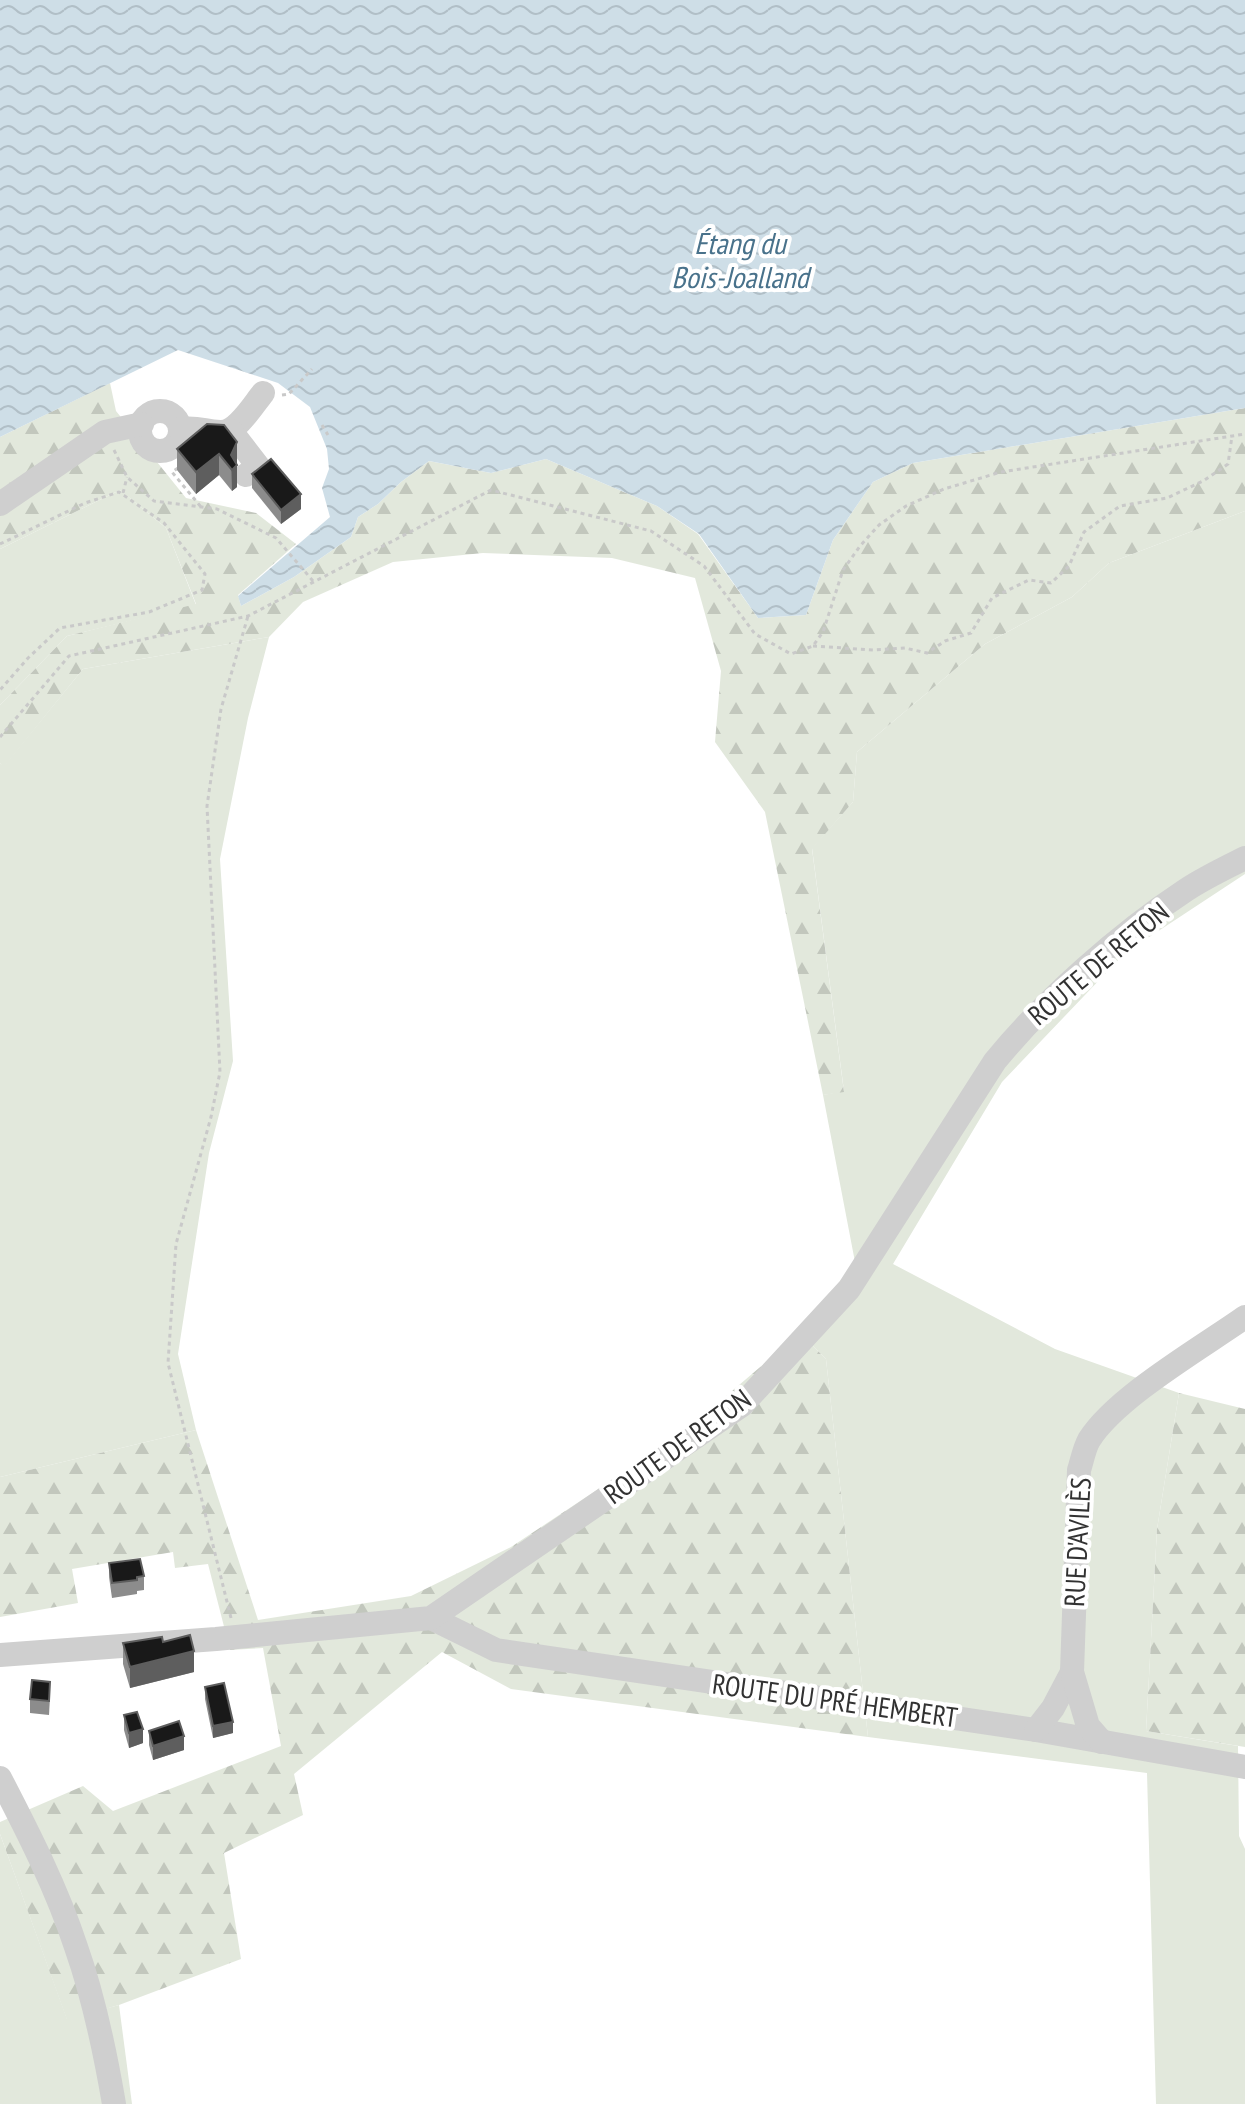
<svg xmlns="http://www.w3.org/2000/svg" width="1245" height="2104" font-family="'PT Sans Narrow',sans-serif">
<defs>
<pattern id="forest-firs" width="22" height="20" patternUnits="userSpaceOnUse" patternTransform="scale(2)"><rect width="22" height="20" fill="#e2e8dc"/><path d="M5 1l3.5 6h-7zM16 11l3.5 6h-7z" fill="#c2c7bd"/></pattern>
<pattern id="water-waves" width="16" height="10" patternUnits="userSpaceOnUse" patternTransform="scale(2)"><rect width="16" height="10" fill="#cedee7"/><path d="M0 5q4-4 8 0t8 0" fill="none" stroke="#b1bfc7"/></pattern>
</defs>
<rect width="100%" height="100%" fill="#fff"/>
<!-- grass -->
<g fill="#e2e8dc">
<polygon points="120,490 166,528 196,605 67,636 0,705 0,549"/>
<polygon points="1245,511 1245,874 1125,953 1002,1082 893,1264 1055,1349 1179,1393 1157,1529 1146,1731 1238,1746 1239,1836 1245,1849 1245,2104 1156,2104 1147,1773 868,1737 826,1359 800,1333 855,1262 823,1095 844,1091 812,848 853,802 857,752 985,644 1072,597 1109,563"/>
<polygon points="269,637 248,718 220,859 233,1061 209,1153 178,1354 196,1430 0,1477 0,763 4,766 83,669"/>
<polygon points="0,1834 67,2019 119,2005 132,2104 0,2104"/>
</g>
<!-- forest -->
<g fill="url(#forest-firs)">
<polygon points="110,383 116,411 186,498 256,513 296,544 238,595 241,606 294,577 351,537 358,517 378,504 401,482 429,461 491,473 546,459 657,506 698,534 758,618 806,615 833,540 873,482 913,463 1245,408 1245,511 1109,563 1072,597 985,644 857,752 853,802 812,849 844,1092 823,1095 765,812 715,742 721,671 695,578 612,558 483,553 393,562 303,602 269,637 83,669 4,767 0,763 0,705 67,636 196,604 166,528 120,490 0,549 0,437"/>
<polygon points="800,1333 826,1359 868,1737 511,1689 442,1652 294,1774 303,1815 224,1853 241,1959 119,2005 67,2020 0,1834 0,1822 83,1786 113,1811 281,1746 263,1648 230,1650 208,1564 175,1568 173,1552 72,1569 78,1603 0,1617 0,1477 196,1430 258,1620 411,1596 511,1547 684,1432"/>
<polygon points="1179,1393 1245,1409 1245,1747 1146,1731 1157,1529"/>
</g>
<!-- water -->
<polygon fill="url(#water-waves)" points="0,0 1245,0 1245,408 913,463 873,482 833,540 806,615 758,618 699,534 657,506 546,459 491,473 429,461 401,482 378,504 358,517 351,537 294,577 241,606 238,596 330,517 322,488 329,469 327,449 310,407 278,383 178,350 0,437"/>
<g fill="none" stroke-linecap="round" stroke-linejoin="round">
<!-- path -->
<g stroke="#c9c9c9" stroke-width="3" stroke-dasharray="4 4" stroke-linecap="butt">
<polyline points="282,395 289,394 312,369"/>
<polyline points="322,425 328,435"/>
<polyline points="114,450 127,477 154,501 217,509 276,538 313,581"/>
<polyline points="178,468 172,472 201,507"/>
<polyline points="123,493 127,477"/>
<polyline points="0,544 85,503 119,492 164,523 205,574 202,590 149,612 60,628 28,658 0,690"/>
<polyline points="813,646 873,650 905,648 927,653 945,641 971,633 992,598 1029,580 1051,583 1069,566 1084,532 1120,506 1167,498 1203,481 1228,464 1232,436"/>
<polyline points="0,737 69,656 248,616 491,490 651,531 704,566 755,634 791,654 813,646 823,632 843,570 860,546 879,525 906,506 944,489 1001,472 1245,434"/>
<polyline points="231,1618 168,1363 176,1244 211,1117 220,1072 207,806 221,709 248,616"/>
</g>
<!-- minor -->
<g stroke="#cfcfcf" stroke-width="24">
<circle cx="160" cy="431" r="20"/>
<path d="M 180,429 C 199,427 203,431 220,432 C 237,433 253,405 263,393"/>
<polyline points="231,431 258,466 246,475"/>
<polyline points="0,504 105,432 142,424"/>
<polyline points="431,1618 496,1650 1036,1730 1245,1767"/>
<path d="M 0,1655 L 216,1639 L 431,1618 L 742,1405 L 849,1289 L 995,1061 C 1045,1000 1119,934 1186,890 C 1204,878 1225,868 1245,858"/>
<polyline points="1036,1730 1053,1708 1072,1672"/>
<path d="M 1102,1742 L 1088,1726 L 1072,1672 L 1079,1470 C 1082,1461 1084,1449 1089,1440 C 1116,1397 1201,1348 1245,1317"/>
<path d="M 0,1778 C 28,1832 57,1889 76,1947 C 94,1998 105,2051 114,2104"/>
</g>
</g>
<!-- wall -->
<g fill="#8c8c8c">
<polygon points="224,425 236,464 237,487 232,491 219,475 196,494 177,470 177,449"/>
<polygon points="252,474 301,509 281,524 252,488"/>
<polygon points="109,1563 144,1576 144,1590 137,1591 137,1594 112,1598 109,1577"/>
<polygon points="163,1642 194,1672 130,1688 123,1664 123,1643"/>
<polygon points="205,1687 233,1733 213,1738 205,1699"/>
<polygon points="50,1697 49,1715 30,1713 30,1699"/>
<polygon points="124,1715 143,1743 129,1748 124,1730"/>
<polygon points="149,1731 184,1750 153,1760 149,1745"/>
</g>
<!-- shaded-wall -->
<g fill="#5e5e5e">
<polygon points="237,442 237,463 235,467 237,465 237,487 232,491 231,455"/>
<polygon points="219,454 219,475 196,494 196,472"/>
<polygon points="301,494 301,509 281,524 281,510"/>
<polygon points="194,1651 194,1672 130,1688 130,1667"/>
<polygon points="233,1722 233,1733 213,1738 213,1726"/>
<polygon points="143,1729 143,1743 129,1748 129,1733"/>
<polygon points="184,1736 184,1750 153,1760 153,1746"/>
</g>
<!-- building -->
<g fill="#191919" stroke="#5e5e5e" stroke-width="2">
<polygon points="207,424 224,425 237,442 231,455 237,465 232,470 219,454 196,472 177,449"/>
<polygon points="271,459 301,494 281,510 252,474"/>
<polygon points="140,1559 144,1576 137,1577 137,1580 112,1583 109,1563"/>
<polygon points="190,1635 194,1651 130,1667 123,1643 162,1637 163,1642"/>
<polygon points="32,1680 50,1682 49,1701 30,1699"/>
<polygon points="224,1683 233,1722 213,1726 205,1687"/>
<polygon points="137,1712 143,1729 129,1733 124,1715"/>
<polygon points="179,1721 184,1736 153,1746 149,1731"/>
</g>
<g text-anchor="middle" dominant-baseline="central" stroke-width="8" stroke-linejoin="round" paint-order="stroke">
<!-- street labels -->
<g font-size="28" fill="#323232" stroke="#fff">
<text transform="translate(1098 963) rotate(-40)">ROUTE DE RETON</text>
<text transform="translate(677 1446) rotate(-36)">ROUTE DE RETON</text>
<text transform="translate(1077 1542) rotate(-87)">RUE D'AVILÈS</text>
<text transform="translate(835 1700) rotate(8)">ROUTE DU PRÉ HEMBERT</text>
</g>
<!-- water labels -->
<g font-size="30" font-style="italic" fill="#49728b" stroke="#fff">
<text x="740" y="242">Étang du<tspan x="740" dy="34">Bois-Joalland</tspan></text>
</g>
</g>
</svg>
